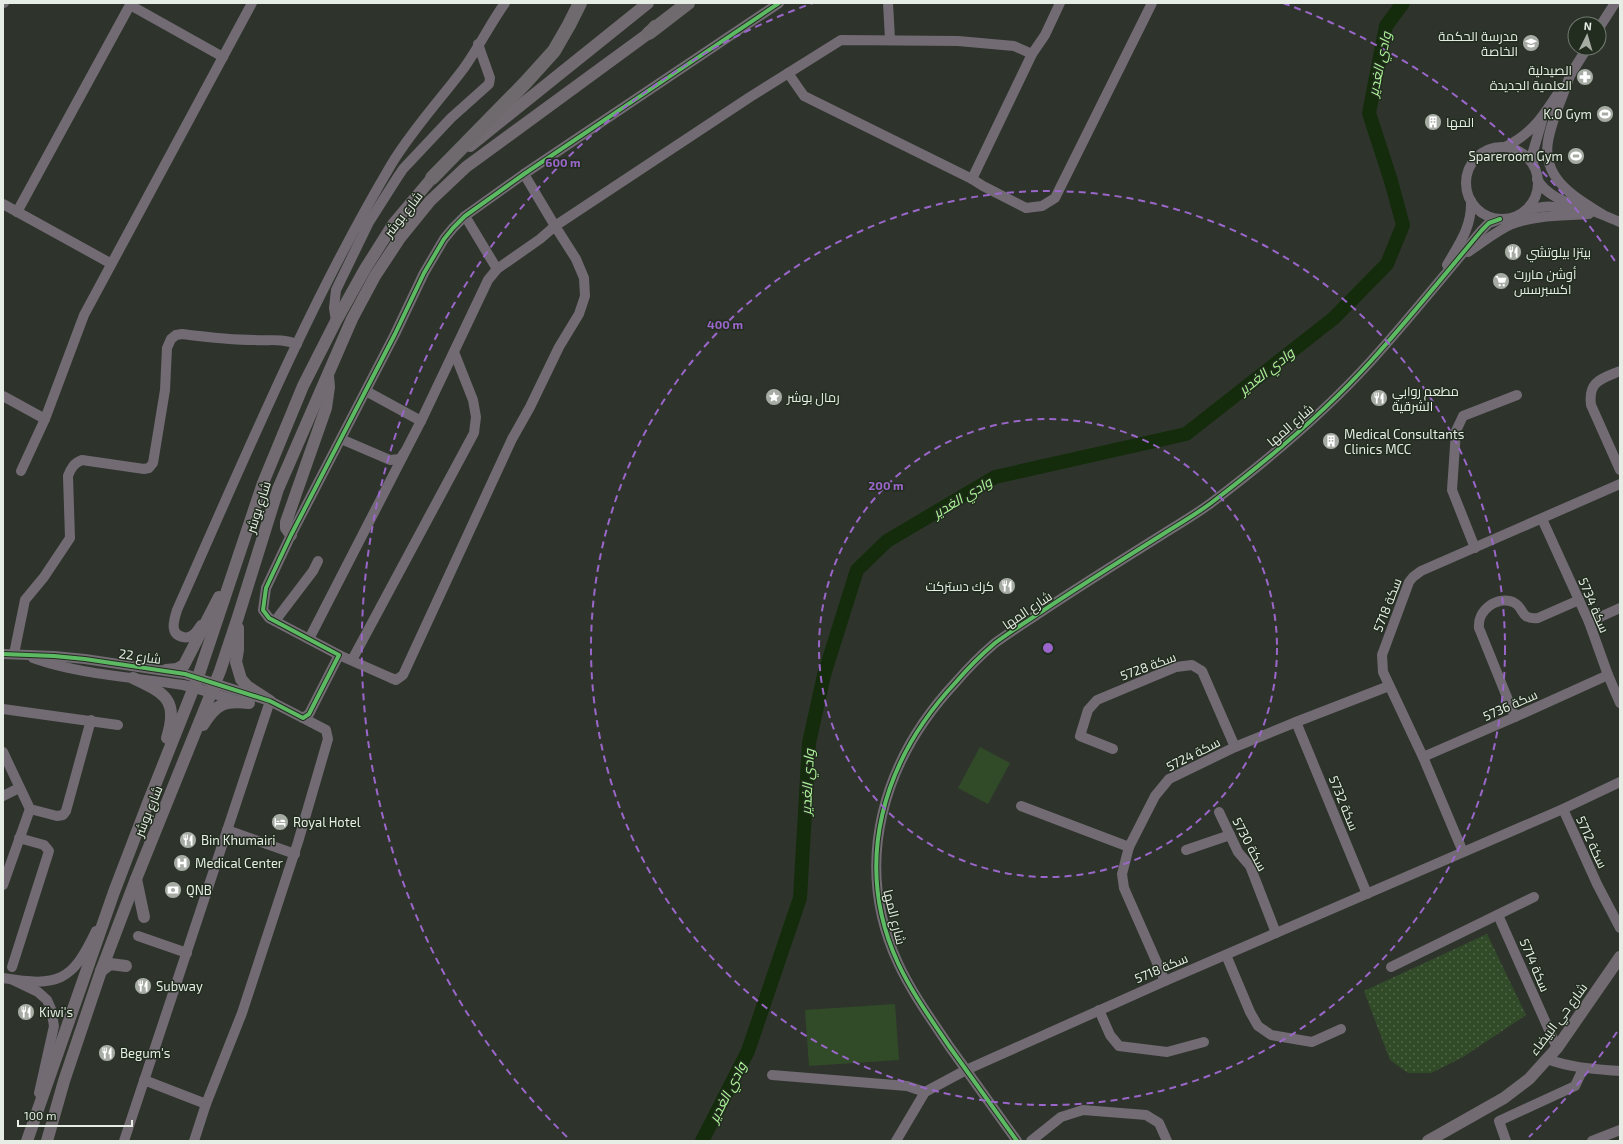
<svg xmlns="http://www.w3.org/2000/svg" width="1623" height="1144" font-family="'Exo 2',Cairo,sans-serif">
<defs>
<pattern id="grass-dots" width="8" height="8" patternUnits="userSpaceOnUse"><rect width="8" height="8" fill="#314b29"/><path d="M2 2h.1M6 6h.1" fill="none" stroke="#4f6548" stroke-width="1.8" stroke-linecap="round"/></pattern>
</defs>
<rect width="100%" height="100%" fill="#2e342c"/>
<!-- grass -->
<polygon fill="url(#grass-dots)" points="1487,934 1526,1015 1463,1057 1431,1073 1408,1073 1390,1060 1364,991"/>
<!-- garden -->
<g fill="#314b29">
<polygon points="980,747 1010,763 988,804 958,788"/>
<polygon points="895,1004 899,1060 809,1066 805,1010"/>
</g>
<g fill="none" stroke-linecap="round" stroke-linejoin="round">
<!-- river -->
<polyline stroke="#142c0b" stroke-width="14" points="702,1141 748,1051 800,898 809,743 824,675 857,570 887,541 995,477 1186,434 1334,318 1387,264 1403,225 1391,181 1369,113 1386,26 1403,3"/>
<!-- minor -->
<g stroke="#726b73" stroke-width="10">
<polyline points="3,3 4,3"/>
<polyline points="888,3 890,39"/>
<polyline points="1599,28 1615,3"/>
<polyline points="1032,54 972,179 983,186 1026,208 1042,206 1055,198 1152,3"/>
<path d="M 1571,72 C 1567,85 1562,97 1557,110 C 1547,138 1539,161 1563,186 C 1574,198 1589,206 1602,214"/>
<polyline points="788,73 804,96 972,179"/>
<polyline points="1569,77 1587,48"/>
<path d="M 1505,147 C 1532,134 1544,115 1560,90"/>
<circle cx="1502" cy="183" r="36"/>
<polyline points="1533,163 1532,155 1542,121"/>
<polyline points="524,174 555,226 750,97 841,40 958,41 1014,46 1032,54 1045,35 1060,3"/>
<path d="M 1537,179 C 1548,199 1571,203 1591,210 C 1601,214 1610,218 1620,222"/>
<polyline points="3,204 110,263"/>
<path d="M 1528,210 C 1546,205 1555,206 1573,210"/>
<polyline points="17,212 130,5 223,57"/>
<polyline points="465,216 497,269"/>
<path d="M 1468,252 C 1482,243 1496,231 1512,224 C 1536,215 1563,216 1589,214"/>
<path d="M 1447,265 C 1459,244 1472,227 1471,201"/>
<polyline points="336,321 334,308 336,290 369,222 397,178 403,169 451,118 489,84 490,78 478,44"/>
<path d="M 1620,371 C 1601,379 1588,381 1591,405 L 1620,470"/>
<polyline points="366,391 421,421"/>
<polyline points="3,396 45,419"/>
<polyline points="341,439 390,460 400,459 404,453"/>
<polyline points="21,471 45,419 84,315 252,3"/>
<polyline points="1542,519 1589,622 1608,675 1620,703"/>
<polyline points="1475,548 1452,490 1456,431 1463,416 1517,395"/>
<polyline points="275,621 313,571 318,561"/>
<polyline points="1589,622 1620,608"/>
<path d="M 201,625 C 199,628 196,633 193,635 C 190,637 186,638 183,637 C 169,634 174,620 177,610 C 244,460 307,307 391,165 C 412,130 440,100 464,68 C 479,47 490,24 505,3"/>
<polyline points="309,639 421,421 488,280 497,269 540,239 555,226 576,259 584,278 585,296 579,314 559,347 530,407 512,439 403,675 396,680 391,678 339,655"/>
<polyline points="3,654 54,656 85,659 185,674 270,701 303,718 309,714 339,655 269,618 263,610 266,588 291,535 395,334 424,273 444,239 453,228 465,216 524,174 779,3"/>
<path d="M 14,654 L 25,600 L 44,577 L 70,538 L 68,476 C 71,468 74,463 82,460 L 144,469 L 149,468 L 153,463 L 165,390 L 167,348 L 171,339 L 176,335 L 182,334 C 206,337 230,340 254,340 C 271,341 280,338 297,344"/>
<path d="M 33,658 C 81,675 133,677 183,685 C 201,689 220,696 238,701"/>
<polyline points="352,660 474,433 476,417 473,400 454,352"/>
<polyline points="3,709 118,725"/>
<path d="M 1515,717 L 1479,628 C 1477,610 1497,596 1513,602 C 1525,607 1519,620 1538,618 L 1579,600"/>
<polyline points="1296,722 1367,894"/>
<polyline points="1113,749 1080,736 1088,710 1097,700 1176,667 1192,665 1202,671 1235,747"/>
<polyline points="3,752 30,809 57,816 63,815 66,811 91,720"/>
<polyline points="1423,757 1515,717 1608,675"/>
<polyline points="3,796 19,788"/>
<polyline points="1021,806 1129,847"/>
<polyline points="1563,809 1597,884 1620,928"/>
<polyline points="1219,812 1238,852 1250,866 1276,933"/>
<polyline points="227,830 295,854"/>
<polyline points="1186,850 1230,835"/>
<polyline points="1463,852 1423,757 1383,672 1382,655 1409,582 1413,577 1421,571 1620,484"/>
<polyline points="3,885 30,809"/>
<polyline points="1498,915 1557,1048"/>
<polyline points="138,936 187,953"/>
<polyline points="1226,955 1250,1012 1258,1026 1271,1035 1312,1042 1341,1029"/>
<polyline points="12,967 49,851 44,845 19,838"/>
<polyline points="1391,967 1534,897"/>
<path d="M 3,978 C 58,987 72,982 96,931"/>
<polyline points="13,980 38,992 47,1000 51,1009 54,1026 39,1093"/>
<polyline points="1165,981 1124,888 1122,874 1129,847 1155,796 1169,779 1235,747 1296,722 1389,686"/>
<polyline points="1099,1010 1110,1035 1119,1046 1167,1052 1204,1042"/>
<path d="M 1547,1059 C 1571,1068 1595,1069 1620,1071"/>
<polyline points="772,1075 907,1086 925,1092"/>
<polyline points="144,1080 206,1104"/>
<polyline points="124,1141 270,701"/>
<polyline points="194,1141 206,1104 242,1013 298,842 328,739 326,730 303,718"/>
<polyline points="896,1141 925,1092 966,1070 1165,981 1563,809 1620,782"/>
<path d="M 1017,1141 C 994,1109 972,1078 949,1046 C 931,1019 912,993 898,963 C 852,863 883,760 956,682 C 968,668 981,655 995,643 C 1010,632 1026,622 1041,612 C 1080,586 1120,561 1160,536 C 1177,525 1195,515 1211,503 C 1268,460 1323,414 1371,361 C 1409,319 1445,274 1482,230 L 1489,223 L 1500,219"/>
<polyline points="1031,1141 1061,1117 1083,1110 1146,1115 1159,1123 1167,1141"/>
<polyline points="1506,1141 1499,1121 1575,1086 1583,1069"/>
<polyline points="1592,1141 1620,1130"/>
</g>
<!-- major -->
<g stroke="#726b72" stroke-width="12">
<polyline points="470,146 648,3"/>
<polyline points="291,535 286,528 286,522 326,408 329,387 328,376"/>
<polyline points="238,628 238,650 236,662 241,679 247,686 270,701"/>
<polyline points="166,670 177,669 184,665 219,597"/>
<path d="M 133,678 C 165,693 179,700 167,738"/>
<path d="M 203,725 C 216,704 224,700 249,703"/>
<polyline points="136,879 144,917"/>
<polyline points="101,971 110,964 126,966"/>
<polyline points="27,1141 114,892 148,803 198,677 263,483 303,386 336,321 365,269 394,223 432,178 439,172"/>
<polyline points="47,1141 64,1081 101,971 136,879 220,671 238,617 278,489 352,319 375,276 400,238 430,201 466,167 649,33 655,26"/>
<polyline points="1428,1141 1504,1098 1529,1079 1557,1048 1620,957"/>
</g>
<!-- highway -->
<g stroke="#6e6a6d" stroke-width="14">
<polyline points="649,33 688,3"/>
<polyline points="432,178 526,82 554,51 569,25 580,3"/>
</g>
<!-- cycleway casing -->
<g stroke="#222d1f" stroke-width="6">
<g id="cycleway">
<polyline points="3,654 54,656 85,659 185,674 270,701 303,718 309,714 339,655 269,618 263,610 266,588 291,535 395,334 424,273 444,239 453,228 465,216 524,174 779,3"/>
<path d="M 1017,1141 C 994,1109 972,1078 949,1046 C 931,1019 912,993 898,963 C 852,863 883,760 956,682 C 968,668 981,655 995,643 C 1010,632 1026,622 1041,612 C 1080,586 1120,561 1160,536 C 1177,525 1195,515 1211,503 C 1268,460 1323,414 1371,361 C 1409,319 1445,274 1482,230 L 1489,223 L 1500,219"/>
</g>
</g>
<!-- cycleway -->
<use href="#cycleway" stroke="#5cba63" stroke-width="4"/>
</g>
<!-- distance rings -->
<g fill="none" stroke="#9b66ca" stroke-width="2" stroke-dasharray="7 5">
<circle cx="1048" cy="648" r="229"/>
<circle cx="1048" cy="648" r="457"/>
<path d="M1617 1032A686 686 0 0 1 1529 1137M567 1137A686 686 0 0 1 813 3M1283 3A686 686 0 0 1 1617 264"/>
</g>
<!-- icons -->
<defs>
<g id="school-disc" transform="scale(0.9)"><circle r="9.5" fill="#a6aca4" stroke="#222d1f"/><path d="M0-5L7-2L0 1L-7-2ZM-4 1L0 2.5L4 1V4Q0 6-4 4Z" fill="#fff"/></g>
<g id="pharmacy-disc" transform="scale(0.9)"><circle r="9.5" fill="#a6aca4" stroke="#222d1f"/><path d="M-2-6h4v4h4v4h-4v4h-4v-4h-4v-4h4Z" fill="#fff"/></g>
<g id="stadium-disc" transform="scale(0.9)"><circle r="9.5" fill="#a6aca4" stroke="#222d1f"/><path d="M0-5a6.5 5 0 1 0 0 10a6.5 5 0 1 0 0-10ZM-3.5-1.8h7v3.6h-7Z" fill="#fff"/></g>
<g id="building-disc" transform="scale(0.9)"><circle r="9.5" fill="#a6aca4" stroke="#222d1f"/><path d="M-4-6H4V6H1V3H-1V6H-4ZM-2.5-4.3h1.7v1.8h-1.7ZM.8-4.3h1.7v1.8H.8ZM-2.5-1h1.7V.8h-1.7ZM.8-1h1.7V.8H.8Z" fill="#fff"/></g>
<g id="restaurant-disc" transform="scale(0.9)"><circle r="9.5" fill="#a6aca4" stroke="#222d1f"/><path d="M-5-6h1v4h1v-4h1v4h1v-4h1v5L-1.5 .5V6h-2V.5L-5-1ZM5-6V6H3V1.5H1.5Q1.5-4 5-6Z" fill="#fff"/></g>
<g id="supermarket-disc" transform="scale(0.9)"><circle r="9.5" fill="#a6aca4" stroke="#222d1f"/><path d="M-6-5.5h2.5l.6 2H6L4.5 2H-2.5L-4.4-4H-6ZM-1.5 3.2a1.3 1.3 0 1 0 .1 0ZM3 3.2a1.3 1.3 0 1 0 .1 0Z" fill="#fff"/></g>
<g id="sight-disc" transform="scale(0.9)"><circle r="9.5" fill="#a6aca4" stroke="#222d1f"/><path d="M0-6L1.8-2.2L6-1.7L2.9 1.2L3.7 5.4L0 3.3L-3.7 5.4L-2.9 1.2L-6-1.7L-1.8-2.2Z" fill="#fff"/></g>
<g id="hotel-disc" transform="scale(0.9)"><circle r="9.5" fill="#a6aca4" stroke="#222d1f"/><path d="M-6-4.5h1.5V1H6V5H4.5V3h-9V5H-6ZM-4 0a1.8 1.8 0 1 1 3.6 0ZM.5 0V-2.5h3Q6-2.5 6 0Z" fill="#fff"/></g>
<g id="hospital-disc" transform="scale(0.9)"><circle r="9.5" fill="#a6aca4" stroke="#222d1f"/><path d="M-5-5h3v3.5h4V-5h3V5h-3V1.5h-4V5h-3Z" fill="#fff"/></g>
<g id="bank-disc" transform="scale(0.9)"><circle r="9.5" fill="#a6aca4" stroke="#222d1f"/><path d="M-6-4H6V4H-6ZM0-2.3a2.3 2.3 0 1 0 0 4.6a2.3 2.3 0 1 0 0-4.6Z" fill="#fff"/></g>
</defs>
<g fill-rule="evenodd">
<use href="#school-disc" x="1531" y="43"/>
<use href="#pharmacy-disc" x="1585" y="77"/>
<use href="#stadium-disc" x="1605" y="114"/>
<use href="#building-disc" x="1433" y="122"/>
<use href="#stadium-disc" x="1576" y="156"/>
<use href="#restaurant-disc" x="1513" y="252"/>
<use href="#supermarket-disc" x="1501" y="281"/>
<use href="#sight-disc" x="774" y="397"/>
<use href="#restaurant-disc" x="1379" y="398"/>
<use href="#building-disc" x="1331" y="441"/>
<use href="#restaurant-disc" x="1007" y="586"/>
<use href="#hotel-disc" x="280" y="822"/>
<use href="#restaurant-disc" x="188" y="840"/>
<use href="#hospital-disc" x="182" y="863"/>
<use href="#bank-disc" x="173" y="890"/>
<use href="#restaurant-disc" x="143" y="986"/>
<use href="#restaurant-disc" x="26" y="1012"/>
<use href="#restaurant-disc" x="107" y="1053"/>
</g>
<g text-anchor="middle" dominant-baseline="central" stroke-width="3" stroke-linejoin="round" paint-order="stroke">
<!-- poi labels -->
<g font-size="13" fill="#e6ede4" stroke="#222d1f" text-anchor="start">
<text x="1518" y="36" text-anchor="end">مدرسة الحكمة<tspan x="1518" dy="15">الخاصة</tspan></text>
<text x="1572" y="70" text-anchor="end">الصيدلية<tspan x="1572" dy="15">العلمية الجديدة</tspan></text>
<text x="1592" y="114" text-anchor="end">K.O Gym</text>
<text x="1446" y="122">المها</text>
<text x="1563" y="156" text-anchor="end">Spareroom Gym</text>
<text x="1526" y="252">بيتزا بيلوتشي</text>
<text x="1514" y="274">أوشن ماررت<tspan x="1514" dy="15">اكسبرسس</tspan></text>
<text x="1392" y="391">مطعم روابي<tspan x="1392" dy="15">الشرقية</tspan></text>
<text x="787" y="397">رمال بوشر</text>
<text x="1344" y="434">Medical Consultants<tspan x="1344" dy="15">Clinics MCC</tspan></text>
<text x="994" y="586" text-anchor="end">كرك دستركت</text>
<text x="293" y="822">Royal Hotel</text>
<text x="201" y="840">Bin Khumairi</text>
<text x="195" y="863">Medical Center</text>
<text x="186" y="890">QNB</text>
<text x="156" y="986">Subway</text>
<text x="39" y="1012">Kiwi's</text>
<text x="120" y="1053">Begum's</text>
</g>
<!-- street labels -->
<g font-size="13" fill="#e6ede4" stroke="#222d1f">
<text transform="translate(403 214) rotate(-52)">شارع بوشر</text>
<text transform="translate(1290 425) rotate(-41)">شارع المها</text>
<text transform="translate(258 507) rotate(-72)">شارع بوشر</text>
<text transform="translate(1387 605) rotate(-69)">سكة 5718</text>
<text transform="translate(1594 605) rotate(67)">سكة 5734</text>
<text transform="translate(1027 610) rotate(-34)">شارع المها</text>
<text transform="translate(140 656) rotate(8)">شارع 22</text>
<text transform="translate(1148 666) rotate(-20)">سكة 5728</text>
<text transform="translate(1510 705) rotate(-24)">سكة 5736</text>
<text transform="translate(1193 754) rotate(-27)">سكة 5724</text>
<text transform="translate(1344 803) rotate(68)">سكة 5732</text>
<text transform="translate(148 811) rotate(-68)">شارع بوشر</text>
<text transform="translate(1592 842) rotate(65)">سكة 5712</text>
<text transform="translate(1250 844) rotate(62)">سكة 5730</text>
<text transform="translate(895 917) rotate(76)">شارع المها</text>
<text transform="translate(1535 965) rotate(67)">سكة 5714</text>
<text transform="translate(1161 968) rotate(-23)">سكة 5718</text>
<text transform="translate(1558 1019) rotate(-53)">شارع حي البيضاء</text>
</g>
<!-- water labels -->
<g font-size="14" font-style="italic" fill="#aef599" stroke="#222d1f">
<text transform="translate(1379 64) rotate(-78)">وادي الغدير</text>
<text transform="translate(1266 371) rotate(-38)">وادي الغدير</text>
<text transform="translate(962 497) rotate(-31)">وادي الغدير</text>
<text transform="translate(807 782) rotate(-87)">وادي الغدير</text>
<text transform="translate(727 1092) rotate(-63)">وادي الغدير</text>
</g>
</g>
<circle cx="1048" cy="648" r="6" fill="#9b66ca" stroke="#222d1f" stroke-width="2"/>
<g font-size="12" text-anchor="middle" font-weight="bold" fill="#9b66ca" stroke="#222d1f" stroke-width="3" stroke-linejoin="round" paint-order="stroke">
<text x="563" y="167">600 m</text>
<text x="725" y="329">400 m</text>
<text x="886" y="490">200 m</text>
</g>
<!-- border -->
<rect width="1623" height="1144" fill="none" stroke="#e6ede4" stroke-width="8"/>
<!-- north arrow -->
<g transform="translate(1587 36) rotate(5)"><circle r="19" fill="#222d1f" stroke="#707a6e"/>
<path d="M0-3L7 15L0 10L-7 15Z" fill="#a6aca4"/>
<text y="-6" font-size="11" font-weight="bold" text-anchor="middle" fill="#e6ede4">N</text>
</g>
<!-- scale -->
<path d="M18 1120v6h114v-6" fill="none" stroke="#e6ede4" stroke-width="2"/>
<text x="24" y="1120" font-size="12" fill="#e6ede4" stroke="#222d1f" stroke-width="3" paint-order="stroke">100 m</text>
</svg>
